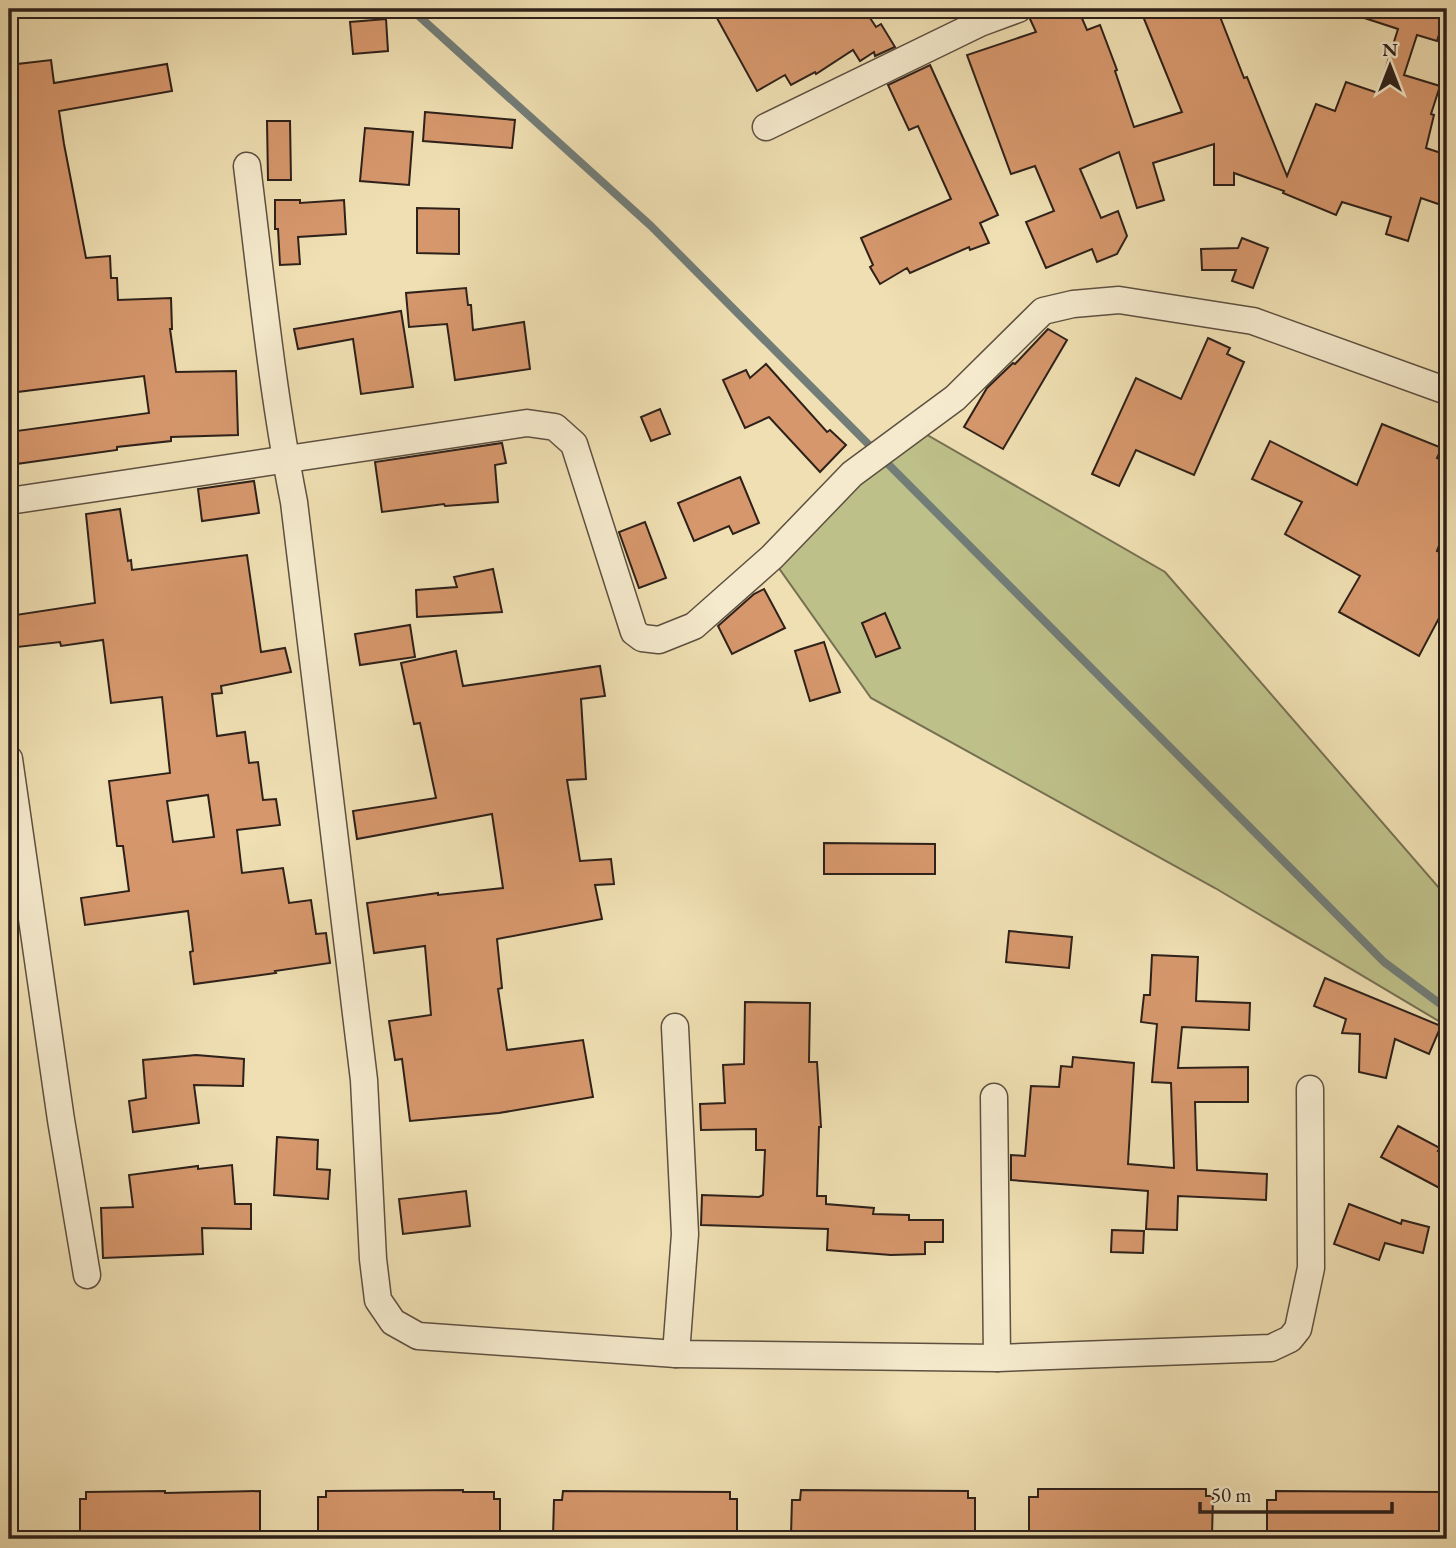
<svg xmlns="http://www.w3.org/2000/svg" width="1456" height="1548" font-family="'EB Garamond',serif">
<rect width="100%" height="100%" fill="#efdfb2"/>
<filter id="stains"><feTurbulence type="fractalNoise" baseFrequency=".00286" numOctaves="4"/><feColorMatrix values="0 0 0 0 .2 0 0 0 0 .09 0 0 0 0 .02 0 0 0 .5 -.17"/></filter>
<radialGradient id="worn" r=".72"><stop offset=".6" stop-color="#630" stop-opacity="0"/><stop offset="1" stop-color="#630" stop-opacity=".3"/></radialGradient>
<!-- green -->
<polygon fill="#bec089" stroke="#767052" stroke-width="2" points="903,421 1165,572 1447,897 1447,1026 1215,888 871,698 776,564"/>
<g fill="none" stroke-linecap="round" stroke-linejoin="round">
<!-- stream -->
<polyline stroke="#727d78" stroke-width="8" points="411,9 651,226 1384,962 1447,1009"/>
</g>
<!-- building -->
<g fill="#d6976c" stroke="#2e211a" stroke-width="2" fill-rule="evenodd">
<polygon points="712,9 864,9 876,27 881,24 895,47 875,56 874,52 860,61 853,50 816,74 815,72 791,85 785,75 757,91"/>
<polygon points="1041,9 1078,9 1087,30 1100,25 1117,70 1115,71 1134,127 1182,112 1140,9 1217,9 1244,78 1247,77 1287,176 1316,104 1335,111 1346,82 1378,93 1398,29 1349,13 1350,9 1447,9 1437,41 1417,35 1404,75 1440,86 1431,114 1434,115 1426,148 1447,155 1447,207 1421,198 1408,241 1386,234 1391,217 1342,202 1336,215 1283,193 1284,191 1234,173 1234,185 1214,185 1214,144 1153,163 1164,200 1137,208 1119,152 1080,169 1101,218 1118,211 1127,236 1117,254 1097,262 1092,249 1046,268 1026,222 1054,211 1035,166 1011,174 967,55 1036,32 1030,19 1033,12"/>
<polygon points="386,19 388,51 353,54 350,22"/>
<polygon points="51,60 54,83 167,64 172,91 59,111 64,144 86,258 110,256 111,278 117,278 118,300 171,298 172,329 170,329 176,372 236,371 238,435 171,437 171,441 117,447 117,450 9,465 9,432 149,413 144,376 9,393 9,129 12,129 9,101 9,65"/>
<polygon points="930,65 998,215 980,223 989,243 970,250 969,247 910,273 907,268 880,284 870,267 873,265 861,238 951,199 918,126 909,130 888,85"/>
<polygon points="425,112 515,120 512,148 423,141"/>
<polygon points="267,121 290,121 291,180 268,180"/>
<polygon points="365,128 413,132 409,185 360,181"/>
<polygon points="275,200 300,200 300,203 344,200 346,234 298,237 300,264 280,265 278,229 275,229"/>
<polygon points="417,208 459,209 459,254 417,253"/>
<polygon points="1242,238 1268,248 1253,288 1232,281 1236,270 1202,270 1201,249 1238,248"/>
<polygon points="466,288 468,305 471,305 473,330 524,322 530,369 455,380 447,324 409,327 406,293"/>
<polygon points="401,311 413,387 361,394 353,339 298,349 294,329"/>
<polygon points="1048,329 1067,340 1003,449 964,427 987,388 1013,363 1015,364"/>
<polygon points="1208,338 1230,348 1227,354 1244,362 1194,475 1136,450 1119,486 1092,474 1136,378 1181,399"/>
<polygon points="766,364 827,432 830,430 846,445 820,472 769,417 745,428 723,380 746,370 750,378"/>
<polygon points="660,409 670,434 651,441 641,417"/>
<polygon points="1382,424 1442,448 1437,458 1447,462 1447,525 1437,551 1447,555 1447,603 1419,656 1339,612 1360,576 1285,534 1302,502 1252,479 1270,441 1357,485"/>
<polygon points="502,443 506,463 495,465 498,502 445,506 444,504 382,512 375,462"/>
<polygon points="740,477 759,523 733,534 729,526 694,541 678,503"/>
<polygon points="254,481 259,513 202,521 198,489"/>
<path d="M 120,509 L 128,561 L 131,560 L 132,570 L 247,555 L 261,652 L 285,648 L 291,672 L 221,686 L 222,693 L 212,694 L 217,736 L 245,732 L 249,763 L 258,762 L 263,800 L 276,799 L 280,825 L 237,830 L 242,873 L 283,868 L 289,903 L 311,900 L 316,934 L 326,933 L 330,963 L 275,971 L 276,973 L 194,984 L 190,952 L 193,951 L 188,911 L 85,925 L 81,898 L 129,891 L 123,846 L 117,846 L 109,781 L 170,773 L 162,697 L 111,703 L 103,640 L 61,646 L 60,642 L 9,648 L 9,616 L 95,603 L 86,514 ZM 208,795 L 214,837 L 173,842 L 167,801 Z"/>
<polygon points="645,522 666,578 639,588 619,532"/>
<polygon points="493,569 502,612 417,617 416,590 457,587 454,577"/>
<polygon points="764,589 785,628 732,654 718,626 754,594"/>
<polygon points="885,613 900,648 876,657 862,623"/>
<polygon points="410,625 415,657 360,665 355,634"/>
<polygon points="824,642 840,692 810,701 795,651"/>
<polygon points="456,651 463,686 600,666 605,696 581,699 586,779 567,780 580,861 611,859 614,884 595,885 602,919 497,939 502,988 498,989 507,1050 583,1040 593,1097 499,1113 410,1121 402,1059 395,1060 389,1021 431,1015 425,946 374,953 367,903 438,893 438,895 503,888 492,814 357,839 353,811 436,798 420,723 414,724 401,663"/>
<polygon points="824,843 935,844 935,874 824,874"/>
<polygon points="1009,931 1072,937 1069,968 1006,962"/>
<polygon points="1152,955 1198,957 1196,1001 1250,1003 1249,1030 1182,1027 1178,1068 1248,1067 1248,1102 1195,1102 1197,1170 1267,1174 1266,1200 1178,1196 1177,1230 1146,1229 1148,1191 1011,1180 1011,1155 1025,1156 1031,1086 1059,1087 1061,1066 1072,1067 1073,1057 1134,1063 1128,1164 1174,1168 1171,1083 1152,1082 1157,1024 1141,1022 1144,995 1150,995"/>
<polygon points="1325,978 1441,1026 1429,1054 1395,1039 1386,1078 1359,1072 1360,1034 1342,1033 1346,1019 1314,1006"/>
<polygon points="745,1002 810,1003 809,1062 817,1062 821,1127 819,1127 817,1196 826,1196 826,1204 874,1208 873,1214 909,1215 909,1220 943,1220 943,1242 925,1242 925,1254 891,1255 827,1250 828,1229 701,1225 702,1195 759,1197 763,1195 765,1150 756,1150 756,1129 701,1130 700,1104 725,1103 723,1065 744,1064"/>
<polygon points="196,1055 244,1059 243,1086 194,1085 199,1123 133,1132 129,1101 146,1098 143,1060"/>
<polygon points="1398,1126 1440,1148 1438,1151 1447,1155 1447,1192 1381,1157"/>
<polygon points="277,1137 318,1140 317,1169 330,1170 328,1199 274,1195"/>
<polygon points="232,1165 235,1204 251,1204 251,1229 202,1228 203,1254 103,1258 101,1208 133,1207 129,1175 198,1166 198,1169"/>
<polygon points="466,1191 470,1226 403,1234 399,1199"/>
<polygon points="1349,1204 1401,1224 1402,1220 1429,1227 1423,1253 1385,1243 1379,1260 1334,1244"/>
<polygon points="1112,1230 1144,1231 1143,1253 1111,1252"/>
<polygon points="1038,1489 1206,1489 1206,1496 1213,1496 1212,1536 1029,1534 1029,1497 1038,1497"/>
<polygon points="463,1490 463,1492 494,1492 494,1499 500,1499 500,1536 318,1538 318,1497 326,1497 326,1491"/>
<polygon points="801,1490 968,1491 968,1498 975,1498 975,1538 791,1535 792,1500 800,1500"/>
<polygon points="165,1491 165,1493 260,1491 260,1534 80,1536 80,1499 86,1499 86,1492"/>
<polygon points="563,1491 730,1492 730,1499 737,1499 737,1539 553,1536 554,1500 562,1500"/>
<polygon points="1276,1491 1444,1492 1443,1499 1447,1499 1447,1539 1267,1536 1267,1500 1276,1500"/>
</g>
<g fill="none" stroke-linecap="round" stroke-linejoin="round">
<!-- minor casing -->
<g stroke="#5e5040" stroke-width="29">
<g id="minor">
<polyline points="766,127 980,23 1018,9"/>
<path d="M 247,166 C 261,278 272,391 294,502 L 364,1080 L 373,1259 L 378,1300 L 393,1322 L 418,1336 L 676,1354 L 997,1358 L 1271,1348 L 1290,1339 L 1298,1329 L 1311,1268 L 1310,1089"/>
<polyline points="9,501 527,423 555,427 574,444 634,632 642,638 659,640 694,626 772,557 852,474 955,398 1043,311 1073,304 1119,300 1253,321 1447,391"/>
<polyline points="9,759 61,1120 87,1275"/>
<polyline points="675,1027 685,1234 676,1354"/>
<polyline points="994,1097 997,1358"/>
</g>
</g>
<!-- minor -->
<use href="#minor" stroke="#f5eacd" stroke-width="26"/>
</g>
<!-- margin -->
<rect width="1456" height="1548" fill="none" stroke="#efdfb2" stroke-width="35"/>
<rect x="10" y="10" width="1435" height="1527" fill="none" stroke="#2e211a" stroke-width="3.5"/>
<rect x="18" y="18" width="1421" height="1513" fill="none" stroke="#2e211a" stroke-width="2"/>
<!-- north arrow -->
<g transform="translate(1390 66)" stroke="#f5eacd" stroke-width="5" paint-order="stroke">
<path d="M0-5L12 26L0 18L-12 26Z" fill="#2e211a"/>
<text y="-10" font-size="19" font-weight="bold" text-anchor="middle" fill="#2e211a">N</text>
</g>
<!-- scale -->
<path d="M1200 1502v10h192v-10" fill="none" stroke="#2e211a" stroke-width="3.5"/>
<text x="1211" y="1502" font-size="21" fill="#2e211a" stroke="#f5eacd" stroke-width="5" paint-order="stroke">50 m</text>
<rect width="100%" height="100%" filter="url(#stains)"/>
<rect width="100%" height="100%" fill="url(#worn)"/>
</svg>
